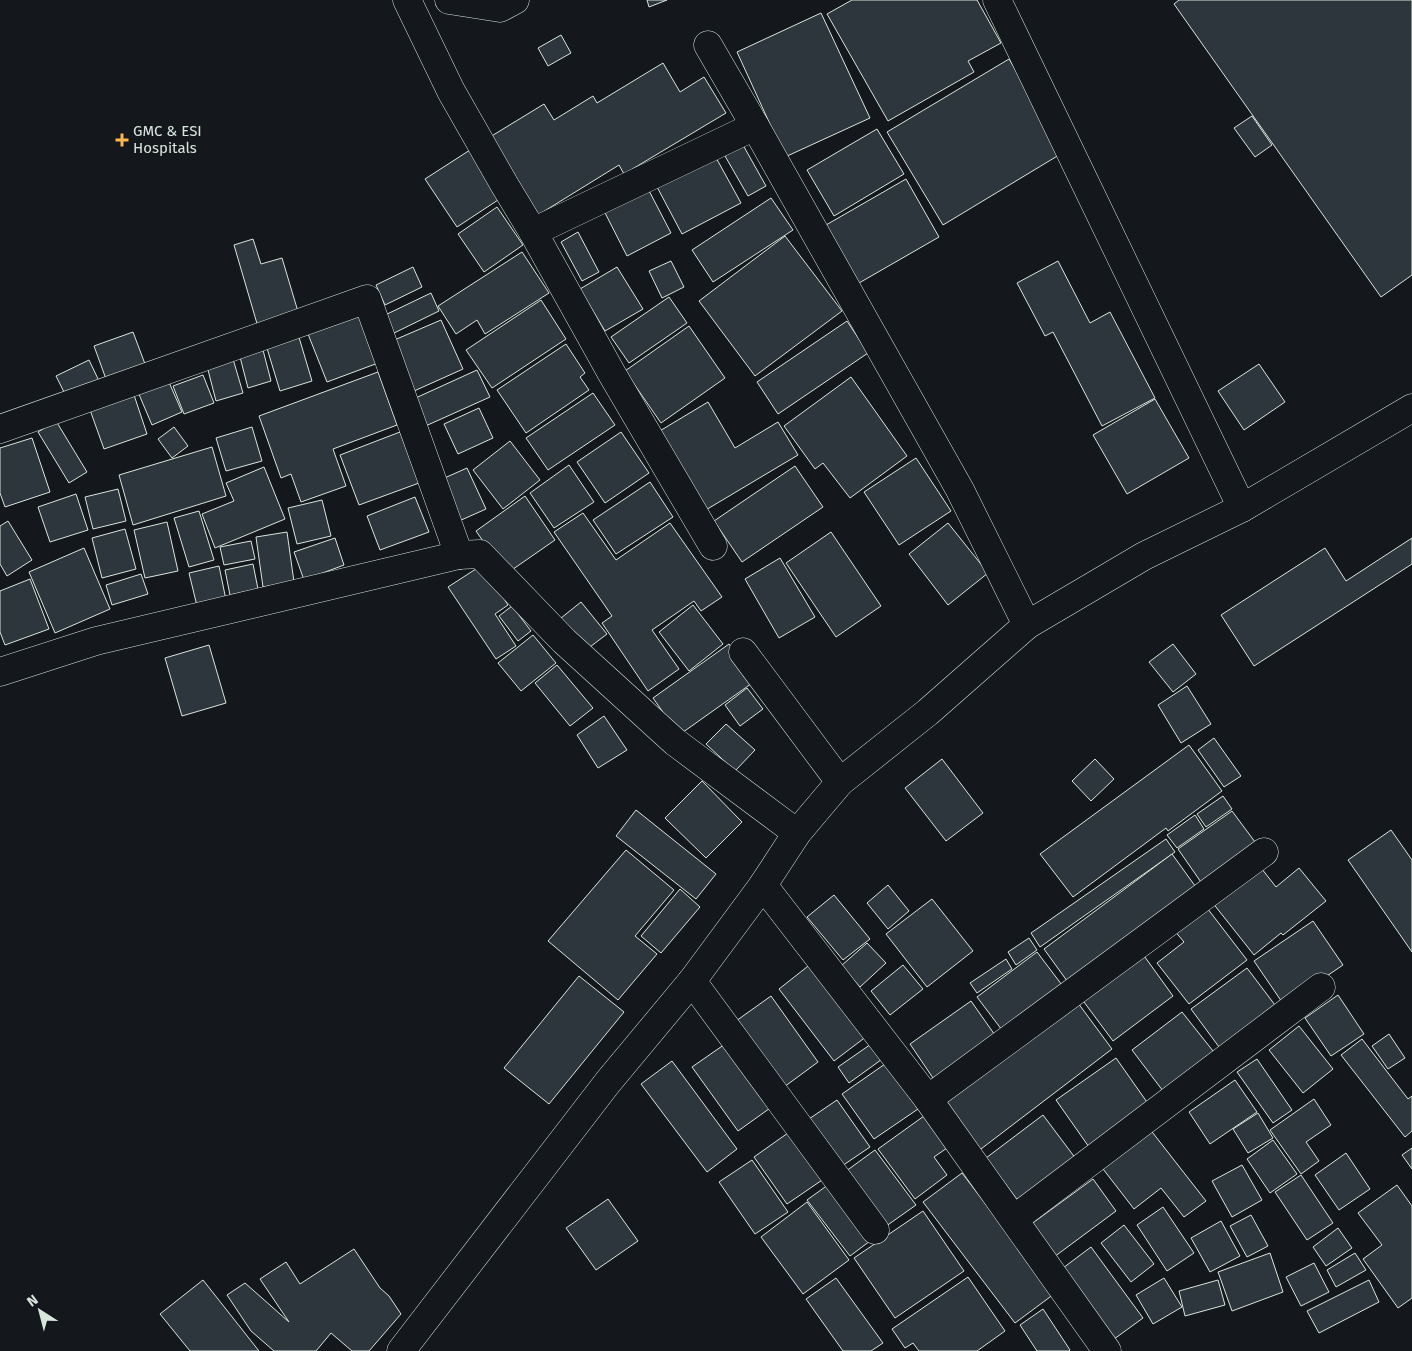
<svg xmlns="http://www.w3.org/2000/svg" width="1412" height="1351" font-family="'Fira Sans',sans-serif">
<rect width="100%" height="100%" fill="#14181c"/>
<!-- building -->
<g fill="#2c363c" stroke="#d8e6dc">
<polygon points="647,0 667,0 649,7"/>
<polygon points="852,0 977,0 1001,43 968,61 974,72 888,121 827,14"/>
<polygon points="1179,0 1412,0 1412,275 1381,297 1174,4"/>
<polygon points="821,13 870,118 785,157 737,52"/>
<polygon points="561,35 571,53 548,66 538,48"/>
<polygon points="1009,59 1064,152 943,225 887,132"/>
<polygon points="663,63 680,92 704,77 726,113 624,174 619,165 538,215 490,137 544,104 554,120 593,96 597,103"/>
<polygon points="1252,116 1272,145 1255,157 1234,128"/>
<polygon points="877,129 904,174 834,216 807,170"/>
<polygon points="743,145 766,186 748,196 725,156"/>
<polygon points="470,150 501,198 457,227 425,179"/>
<polygon points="714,154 741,203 682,234 656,185"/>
<polygon points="906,179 939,237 859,283 826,225"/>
<polygon points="645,183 671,233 627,256 601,205"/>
<polygon points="771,198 793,230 713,282 692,250"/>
<polygon points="497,207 523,245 484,272 458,234"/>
<polygon points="578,232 599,272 582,281 561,242"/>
<polygon points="785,236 842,311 755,376 699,301"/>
<polygon points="253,239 261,264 282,258 299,315 258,327 234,245"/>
<polygon points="522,252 549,293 485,334 477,320 456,334 438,306"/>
<polygon points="671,261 684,287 662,298 649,271"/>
<polygon points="1058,261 1090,323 1110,312 1155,398 1102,426 1053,332 1045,336 1017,283"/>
<polygon points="413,267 422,287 385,305 376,285"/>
<polygon points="617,267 643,309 605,331 580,289"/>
<polygon points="431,293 439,311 392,334 383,316"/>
<polygon points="669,297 687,323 629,363 611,337"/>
<polygon points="541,300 566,339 492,388 466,350"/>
<polygon points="359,314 378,363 327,382 308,334"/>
<polygon points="441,320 463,369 414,391 392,341"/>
<polygon points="847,321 868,353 778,414 757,382"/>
<polygon points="689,326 725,378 661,423 625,371"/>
<polygon points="133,332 145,364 106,379 94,346"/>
<polygon points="298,334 312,381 280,391 266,345"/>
<polygon points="566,344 585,373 580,377 589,390 526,433 497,390"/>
<polygon points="263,350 271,381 248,388 240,357"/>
<polygon points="233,359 243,393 216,401 207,366"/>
<polygon points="89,360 100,383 67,398 56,376"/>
<polygon points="1259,364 1285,402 1244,430 1218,391"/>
<polygon points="477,370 490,397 421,428 409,401"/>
<polygon points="378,372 397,425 333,449 346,486 301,502 291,474 281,478 259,416"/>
<polygon points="203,375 214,403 184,414 173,386"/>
<polygon points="851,377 907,456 850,498 823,463 815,469 784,426"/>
<polygon points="168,380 182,412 152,425 138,392"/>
<polygon points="133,392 147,434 104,449 89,407"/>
<polygon points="593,393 615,425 548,470 526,438"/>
<polygon points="1155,399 1189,458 1127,494 1093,435"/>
<polygon points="708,402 735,448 778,422 798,455 704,511 658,432"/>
<polygon points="479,408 493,438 458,454 444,424"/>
<polygon points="56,421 87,472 69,483 38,432"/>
<polygon points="174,427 188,446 172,458 158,439"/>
<polygon points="252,427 262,461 226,471 216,438"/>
<polygon points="400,432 419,483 359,505 340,455"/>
<polygon points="621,432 649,473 605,503 577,462"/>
<polygon points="32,438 50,492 5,507 0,493 0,448"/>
<polygon points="510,441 540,480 503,509 473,470"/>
<polygon points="212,447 226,496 133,525 119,475"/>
<polygon points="916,458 951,511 899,545 864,492"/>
<polygon points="569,465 594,502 554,528 530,493"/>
<polygon points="795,466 823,507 742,562 714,521"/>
<polygon points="264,467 285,519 215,548 202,514 234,501 226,483"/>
<polygon points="467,468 486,509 459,521 440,480"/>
<polygon points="650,482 673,517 616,554 593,520"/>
<polygon points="118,489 126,521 93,529 85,497"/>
<polygon points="76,494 88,530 50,542 38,507"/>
<polygon points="525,496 555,540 506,574 476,531"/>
<polygon points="415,497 429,532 380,550 367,516"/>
<polygon points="322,500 331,536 297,544 288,508"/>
<polygon points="199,511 214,560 189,567 174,518"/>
<polygon points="583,513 616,560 670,523 722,597 701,611 694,601 652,630 679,669 648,691 602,623 612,616 554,532"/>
<polygon points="8,521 32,560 7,576 0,564 0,526"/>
<polygon points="167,522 178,571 145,578 134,530"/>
<polygon points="948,523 988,573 948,605 909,554"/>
<polygon points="125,529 136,569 102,578 92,538"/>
<polygon points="287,532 294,582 263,587 256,537"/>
<polygon points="831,532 881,606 836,637 786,563"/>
<polygon points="335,538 344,565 304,580 294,552"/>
<polygon points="1412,538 1412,564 1254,666 1221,615 1325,548 1346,581"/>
<polygon points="251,541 255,559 224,565 220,547"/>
<polygon points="84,548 110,609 55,633 29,572"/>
<polygon points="780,558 815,617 779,638 745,579"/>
<polygon points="253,564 258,589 230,595 225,570"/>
<polygon points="482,565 508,605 495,614 516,646 496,659 448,587"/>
<polygon points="219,566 226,600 197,606 189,573"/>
<polygon points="141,574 148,594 112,605 106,585"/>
<polygon points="30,579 49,629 5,645 0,632 0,591"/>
<polygon points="581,602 607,634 586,650 561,618"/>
<polygon points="693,605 723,644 689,671 659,632"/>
<polygon points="512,606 531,631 518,641 499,616"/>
<polygon points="533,635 556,663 521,691 498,663"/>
<polygon points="729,644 755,681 679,735 653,698"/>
<polygon points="1173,644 1196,674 1173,692 1149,662"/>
<polygon points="209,645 226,703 182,716 165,658"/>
<polygon points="557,665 593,708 570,726 535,683"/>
<polygon points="1187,686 1211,724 1181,743 1158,705"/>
<polygon points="747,688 763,709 740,726 725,705"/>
<polygon points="604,716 627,750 598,768 577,735"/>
<polygon points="726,724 755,750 735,771 706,744"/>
<polygon points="1214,738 1241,776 1224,787 1198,750"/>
<polygon points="1189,745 1222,791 1168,831 1166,828 1073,897 1040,854"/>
<polygon points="942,759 983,813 946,841 905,788"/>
<polygon points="1095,759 1114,779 1091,801 1072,781"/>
<polygon points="702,781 742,822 706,858 665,818"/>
<polygon points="1223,796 1232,809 1206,827 1197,814"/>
<polygon points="636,810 716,874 696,899 616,836"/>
<polygon points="1232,811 1258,846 1203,885 1178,849"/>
<polygon points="1195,815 1204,829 1177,848 1167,835"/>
<polygon points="1391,830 1412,860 1412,952 1348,860"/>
<polygon points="1166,839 1175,852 1040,947 1031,933"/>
<polygon points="626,850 674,890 635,936 657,954 618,1000 548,941"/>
<polygon points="1172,854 1198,890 1070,985 1044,949"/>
<polygon points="1258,864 1276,887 1299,868 1326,901 1283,935 1281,933 1254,955 1212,902"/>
<polygon points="888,885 909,911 888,929 867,903"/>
<polygon points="680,889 700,907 661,953 641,936"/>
<polygon points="834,895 870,939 843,960 807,917"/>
<polygon points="932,899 973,951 927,987 886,934"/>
<polygon points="1204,904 1247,960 1189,1004 1157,963 1184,942 1173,929"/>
<polygon points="1313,921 1343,965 1284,1005 1254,961"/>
<polygon points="1029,938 1037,950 1016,965 1008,952"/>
<polygon points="867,943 886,963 860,987 841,966"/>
<polygon points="1037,952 1065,989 1005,1034 977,997"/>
<polygon points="1142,953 1173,996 1113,1041 1081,998"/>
<polygon points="1006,959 1012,969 977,993 970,983"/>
<polygon points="812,963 867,1036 834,1061 779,989"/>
<polygon points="903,965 923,989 890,1015 871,991"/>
<polygon points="1247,968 1278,1009 1222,1051 1191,1009"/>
<polygon points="579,976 624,1012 549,1104 504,1068"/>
<polygon points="1338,995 1364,1034 1331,1056 1305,1018"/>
<polygon points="771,996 818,1062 784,1087 736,1021"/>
<polygon points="971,1001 997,1038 935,1081 910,1044"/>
<polygon points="1078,1003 1112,1049 977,1152 942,1105"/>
<polygon points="1182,1012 1217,1056 1166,1095 1132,1050"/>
<polygon points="1299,1026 1333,1069 1303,1093 1269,1050"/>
<polygon points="1389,1034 1405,1058 1388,1069 1372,1046"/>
<polygon points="1362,1039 1408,1099 1412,1096 1412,1131 1405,1137 1341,1055"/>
<polygon points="728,1042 773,1106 738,1131 692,1067"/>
<polygon points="874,1042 885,1057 849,1083 838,1067"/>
<polygon points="1116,1058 1149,1105 1089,1147 1056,1100"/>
<polygon points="1257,1059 1292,1110 1273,1123 1237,1072"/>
<polygon points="672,1061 737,1149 707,1172 641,1084"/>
<polygon points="885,1064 918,1109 874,1139 842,1094"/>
<polygon points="1235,1080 1257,1112 1210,1144 1189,1112"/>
<polygon points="1314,1099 1331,1125 1306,1142 1319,1161 1301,1174 1270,1130"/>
<polygon points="837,1100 870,1147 836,1170 803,1123"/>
<polygon points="1258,1113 1273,1138 1248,1153 1233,1129"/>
<polygon points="1043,1115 1076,1159 1019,1202 986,1158"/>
<polygon points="924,1116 947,1148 934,1157 947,1175 915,1199 878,1149"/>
<polygon points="795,1128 828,1176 787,1204 754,1157"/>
<polygon points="1149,1128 1206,1201 1184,1217 1161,1188 1134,1209 1100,1165"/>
<polygon points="1273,1140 1297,1174 1270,1193 1247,1159"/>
<polygon points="1412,1148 1412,1169 1402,1155"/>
<polygon points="875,1150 916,1205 882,1229 842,1174"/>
<polygon points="1346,1153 1370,1189 1339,1210 1315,1175"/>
<polygon points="752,1160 788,1212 755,1234 719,1182"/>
<polygon points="1242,1165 1262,1200 1232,1217 1212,1181"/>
<polygon points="962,1173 1054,1294 1015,1323 923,1202"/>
<polygon points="1301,1175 1333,1223 1307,1240 1275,1192"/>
<polygon points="1093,1179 1116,1211 1054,1257 1030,1225"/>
<polygon points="832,1182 874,1238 850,1256 807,1200"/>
<polygon points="1397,1185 1412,1206 1412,1298 1398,1308 1363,1259 1382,1245 1358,1213"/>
<polygon points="608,1199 638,1241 596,1270 566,1228"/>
<polygon points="807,1202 849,1260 803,1294 761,1237"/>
<polygon points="1163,1207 1194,1253 1167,1271 1137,1225"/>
<polygon points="923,1211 964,1271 895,1318 854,1258"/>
<polygon points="1251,1215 1268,1246 1247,1257 1230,1226"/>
<polygon points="1221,1221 1240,1256 1210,1272 1191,1238"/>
<polygon points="1124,1225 1154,1264 1131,1282 1101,1243"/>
<polygon points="1338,1228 1352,1248 1326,1266 1313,1247"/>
<polygon points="1091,1247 1143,1318 1110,1342 1059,1271"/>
<polygon points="354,1249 380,1288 389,1296 401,1314 369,1351 352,1351 331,1333 316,1351 274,1351 251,1331 227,1295 245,1283 289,1322 260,1279 286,1262 300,1284"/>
<polygon points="1270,1253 1283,1292 1232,1311 1218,1272"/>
<polygon points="1355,1253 1366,1270 1336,1287 1327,1270"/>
<polygon points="1314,1263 1329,1292 1301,1306 1286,1277"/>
<polygon points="968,1277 1005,1331 977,1351 919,1351 913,1343 905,1348 892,1329"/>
<polygon points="836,1278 883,1343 871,1351 843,1351 806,1299"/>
<polygon points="1164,1278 1182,1307 1153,1324 1136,1295"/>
<polygon points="203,1280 259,1351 190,1351 160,1314"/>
<polygon points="1218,1280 1225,1305 1185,1316 1179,1291"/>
<polygon points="1369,1280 1379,1302 1319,1333 1307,1311"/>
<polygon points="1043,1309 1070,1350 1069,1351 1037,1351 1020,1325"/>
</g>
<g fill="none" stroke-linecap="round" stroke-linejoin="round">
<!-- minor casing -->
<g stroke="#d8e6dc" stroke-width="29">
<g id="minor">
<polyline points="407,0 451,91 504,184 533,232"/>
<polyline points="449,0 500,8 515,0"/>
<polyline points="997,0 1242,508"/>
<polyline points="708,45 755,126 960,490 1027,625"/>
<polyline points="0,429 367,299 459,555"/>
<polyline points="713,546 612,374 533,232 755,126"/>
<polyline points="743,652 840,782"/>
<polyline points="0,672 96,641 459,555 480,554 564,641 675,742 797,833"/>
<polyline points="763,885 928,1099 1107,1351"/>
<polyline points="692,981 875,1230"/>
<polyline points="928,1099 1264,852"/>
<polyline points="1014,1219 1321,987"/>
</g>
</g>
<!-- tertiary casing -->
<g stroke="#d8e6dc" stroke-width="29">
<polyline id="tertiary" points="401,1351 608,1082 692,981 763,885 797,833 840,782 928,712 1027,625 1144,556 1242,508 1412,408"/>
</g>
<!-- minor -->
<use href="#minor" stroke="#14181c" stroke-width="28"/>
<!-- tertiary -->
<use href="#tertiary" stroke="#14181c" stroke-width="28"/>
</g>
<!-- markers -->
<path fill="#ffb74d" stroke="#14181c" stroke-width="2" d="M119.5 132.5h5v5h5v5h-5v5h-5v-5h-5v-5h5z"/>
<g text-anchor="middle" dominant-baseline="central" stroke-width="4" stroke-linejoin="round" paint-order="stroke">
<!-- poi labels -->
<g font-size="15" fill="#d8e6dc" stroke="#14181c" text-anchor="start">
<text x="133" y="131">GMC &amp; ESI<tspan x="133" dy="17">Hospitals</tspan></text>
</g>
</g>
<!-- north arrow -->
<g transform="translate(40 1311) rotate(324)" stroke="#14181c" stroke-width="4" paint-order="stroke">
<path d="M0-4L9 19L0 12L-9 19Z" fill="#d8e6dc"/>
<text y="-8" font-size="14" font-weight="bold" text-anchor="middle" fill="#d8e6dc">N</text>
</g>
</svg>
